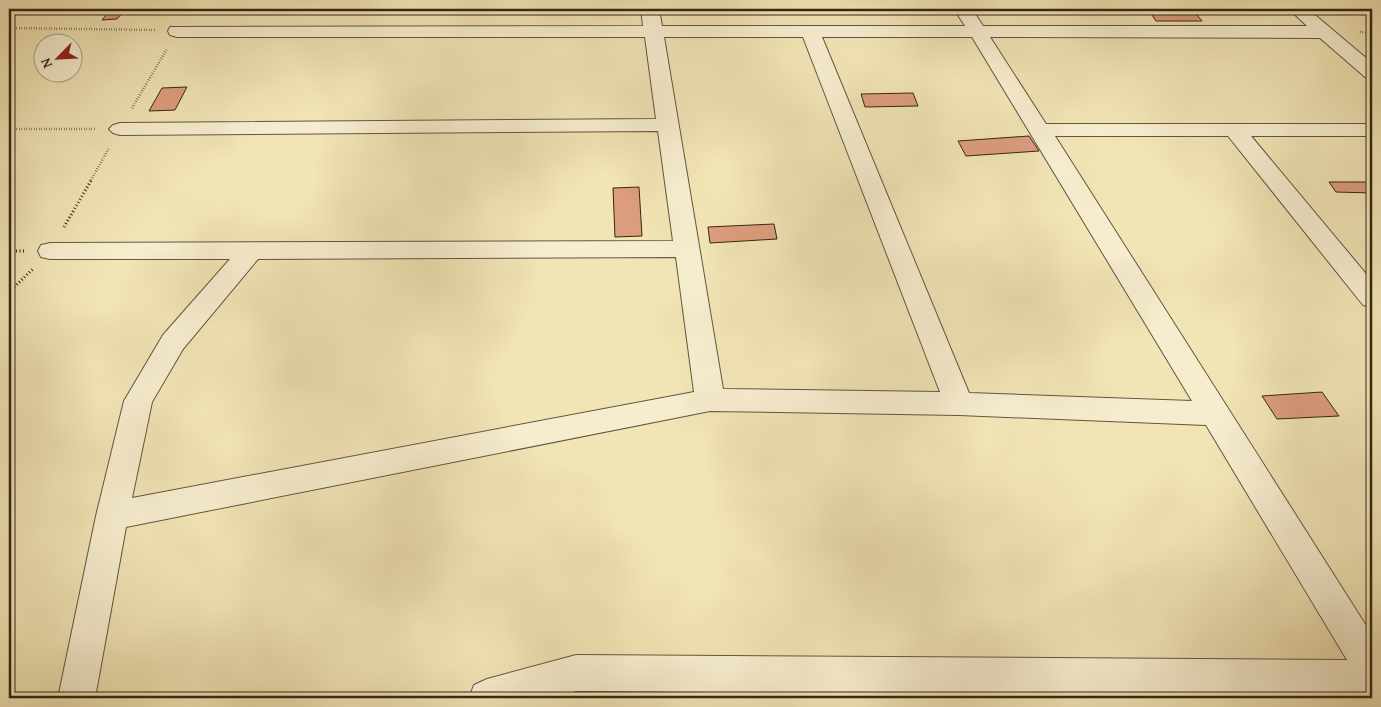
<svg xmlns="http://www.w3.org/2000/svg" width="1381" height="707" font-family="'Gentium Book Plus',serif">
<rect width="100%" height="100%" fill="#f1e4b5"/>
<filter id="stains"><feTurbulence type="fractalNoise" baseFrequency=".004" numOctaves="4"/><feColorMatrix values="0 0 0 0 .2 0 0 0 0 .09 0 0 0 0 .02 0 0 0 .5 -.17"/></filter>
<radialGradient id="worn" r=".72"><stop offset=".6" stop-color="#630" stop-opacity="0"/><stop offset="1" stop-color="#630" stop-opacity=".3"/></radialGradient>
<!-- building -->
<g fill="#dc9d7e" stroke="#342716">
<polygon points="111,9 126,9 117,19 102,20"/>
<polygon points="1148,9 1192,9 1202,21 1156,21"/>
<polygon points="187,87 175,110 149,111 162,88"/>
<polygon points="913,93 918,106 865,107 861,94"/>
<polygon points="1029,136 1039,151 966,156 958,141"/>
<polygon points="1329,182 1372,182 1372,193 1336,192"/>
<polygon points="639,187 642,236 615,237 613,188"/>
<polygon points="774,224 777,239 710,243 708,227"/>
<polygon points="1322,392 1339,416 1277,419 1262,396"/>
</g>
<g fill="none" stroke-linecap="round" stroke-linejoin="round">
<!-- minor casing -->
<g stroke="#63563e" stroke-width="2">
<path id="minor" d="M 641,9 L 659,9 L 662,26 L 965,26 L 954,9 L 972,9 L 983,26 L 1307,26 L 1289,9 L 1308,9 L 1372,63 L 1372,79 L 1365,77 L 1320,38 L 990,37 L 1046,124 L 1372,124 L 1372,136 L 1251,136 L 1372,281 L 1372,307 L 1363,305 L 1228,136 L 1055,136 L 1372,635 L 1372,697 L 576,691 L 551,698 L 469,698 L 474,685 L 487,679 L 576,655 L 1347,660 L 1206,425 L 959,415 L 710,411 L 126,527 L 95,698 L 58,698 L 96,516 L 124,401 L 163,335 L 230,259 L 50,259 L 41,257 L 38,251 L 41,245 L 50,243 L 673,241 L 658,131 L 120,135 L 113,133 L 109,129 L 113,125 L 120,123 L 656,119 L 645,37 L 177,37 L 170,35 L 168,31 L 170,27 L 643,26 ZM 664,37 L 803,37 L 940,392 L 723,389 ZM 822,37 L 972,37 L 1192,401 L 969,393 ZM 676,257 L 694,392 L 132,498 L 152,402 L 183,349 L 258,259 Z"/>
</g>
<!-- path-far1 -->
<g stroke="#342716" stroke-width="2.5" stroke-dasharray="0.5 2" stroke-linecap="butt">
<polyline points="9,28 156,30"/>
<polyline points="1360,32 1372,33"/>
<polyline points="132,108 167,49"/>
<polyline points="9,129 96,129"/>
<polyline points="91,180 109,148"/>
</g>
<!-- path -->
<g stroke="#342716" stroke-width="3" stroke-dasharray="1 2.5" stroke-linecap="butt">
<polyline points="64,227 92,179"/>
<polyline points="9,251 26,251"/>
<polyline points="9,292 34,268"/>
</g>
<!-- minor -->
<use href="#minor" fill="#f6edcf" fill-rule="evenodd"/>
</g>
<!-- margin -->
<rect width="1381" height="707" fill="none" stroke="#f1e4b5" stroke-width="30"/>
<rect x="10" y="10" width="1361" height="687" fill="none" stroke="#342716" stroke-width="2.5"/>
<rect x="15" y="15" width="1351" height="677" fill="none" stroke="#342716"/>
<!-- north arrow -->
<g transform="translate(58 58) rotate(246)"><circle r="24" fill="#f6edcf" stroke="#a89e85"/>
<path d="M0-4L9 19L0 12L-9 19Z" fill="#8f2418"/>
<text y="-8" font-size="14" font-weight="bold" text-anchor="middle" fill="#342716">N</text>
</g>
<rect width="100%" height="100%" filter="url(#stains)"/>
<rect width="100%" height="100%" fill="url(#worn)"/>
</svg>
